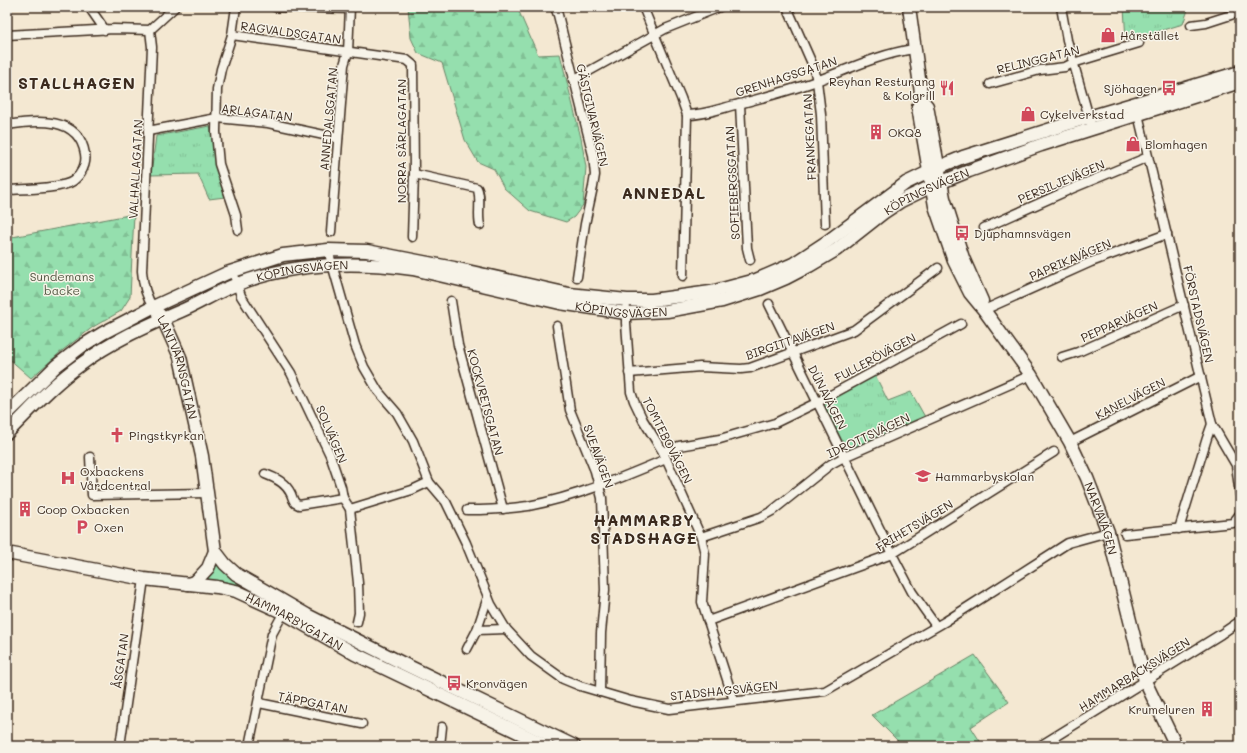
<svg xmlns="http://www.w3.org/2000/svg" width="1247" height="753" font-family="Mali,sans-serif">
<defs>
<pattern id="forest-firs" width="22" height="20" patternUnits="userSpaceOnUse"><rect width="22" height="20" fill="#95dfae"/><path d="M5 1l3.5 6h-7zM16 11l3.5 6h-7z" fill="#81c095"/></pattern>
<pattern id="park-tufts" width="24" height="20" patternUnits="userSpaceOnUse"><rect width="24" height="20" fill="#95dfae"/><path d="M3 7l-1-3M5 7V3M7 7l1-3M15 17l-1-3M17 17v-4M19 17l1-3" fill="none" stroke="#81c095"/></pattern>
</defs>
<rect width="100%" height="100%" fill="#f4e8d2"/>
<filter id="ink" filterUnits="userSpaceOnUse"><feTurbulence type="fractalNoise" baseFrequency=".025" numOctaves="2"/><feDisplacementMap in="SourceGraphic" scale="8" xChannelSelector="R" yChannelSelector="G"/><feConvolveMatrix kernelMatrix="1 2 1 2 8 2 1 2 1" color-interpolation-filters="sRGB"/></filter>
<g filter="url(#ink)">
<!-- grass -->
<polygon fill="#95dfae" stroke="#688466" points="218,557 273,602 245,589 202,581"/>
<!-- forest -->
<g fill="url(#forest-firs)" stroke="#688466">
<polygon points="408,7 517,7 538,55 560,54 581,138 586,167 583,205 574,217 566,222 530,211 504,188 494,169 478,162 465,140 442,63 418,53 411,38"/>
<polygon points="134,214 130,297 121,311 93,327 63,350 31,378 7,357 7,238"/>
<polygon points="975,655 1009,702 971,727 983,746 903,746 872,715"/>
</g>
<!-- park -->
<g fill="url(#park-tufts)" stroke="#688466">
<polygon points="1124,7 1189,7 1183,24 1126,41"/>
<polygon points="210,126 225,197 209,199 198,174 151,175 156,136"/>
<polygon points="875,375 888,401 911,392 925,417 846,451 821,403"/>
</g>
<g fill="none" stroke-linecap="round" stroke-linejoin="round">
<!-- street casing -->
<g stroke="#3b2a1e" stroke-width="11">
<g id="street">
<polyline points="89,7 105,30"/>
<polyline points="236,7 232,35 221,69 217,89 216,132 219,164 236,215 238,230"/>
<polyline points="275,7 350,9"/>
<polyline points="555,7 558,15 593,155 595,175 593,187 585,224 577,277"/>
<polyline points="643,7 681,98 687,115 683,276"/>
<polyline points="787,7 814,68 817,81 821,114 825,224"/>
<polyline points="1061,7 1067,40 1090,121"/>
<polyline points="1191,25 1206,23 1240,12"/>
<path d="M 150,30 L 152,47 L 142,271 C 143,284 146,297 153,307"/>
<polyline points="7,35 114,29 150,30 175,7"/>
<polyline points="232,35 407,60 413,65 414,174 412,237"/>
<polyline points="573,80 665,29 720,7"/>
<polyline points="990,84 1040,70 1065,67 1073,63 1139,43"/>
<polyline points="740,104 747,248 750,260"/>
<polyline points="1137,110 1212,424 1207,438 1179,529"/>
<path d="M 687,115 C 704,115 719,109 735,105 C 762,98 793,90 819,80 C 851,68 880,54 914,49"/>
<path d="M 7,125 C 37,120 79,116 85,154 C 87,164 81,175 73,181 C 62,189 22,189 7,190"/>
<polyline points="148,131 217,118 268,123 338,138"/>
<path d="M 414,174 L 477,188 C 482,196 477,214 480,225"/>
<polyline points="984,228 1071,189 1148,157"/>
<polyline points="331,232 344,65 348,52 350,7"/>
<polyline points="328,250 355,345 364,367 378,391 397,413 413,441 429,482 446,502 466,543 491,604 506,629 531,656 563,679 580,686 631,701 669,709 825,691 946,621 1068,543 1108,532"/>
<polyline points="233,272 241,296 291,373 330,455 341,487 343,498 350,509 358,583 359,613 357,622"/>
<polyline points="451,301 458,345 503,509"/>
<polyline points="769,304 892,554 912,592 936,626"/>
<polyline points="626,308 626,323 631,392 634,401 643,420 663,452 701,537 705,554 702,602 734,701"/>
<polyline points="984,310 1091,262 1167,234"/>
<polyline points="557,326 570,410 595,471 602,498 605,590 601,633 600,692"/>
<polyline points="1062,357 1078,352 1184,305"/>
<polyline points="629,373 700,367 741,369 750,368 854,330 938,268"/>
<polyline points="1212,424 1236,465 1240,495"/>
<polyline points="1070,442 1201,376"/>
<polyline points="663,452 679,446 720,439 775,423 816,403 961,324"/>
<polyline points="90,457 92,495 207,493"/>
<path d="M 265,474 C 276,478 286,483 291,494 C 292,497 293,500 295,503 L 299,505 L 343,498"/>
<polyline points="350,509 412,490 429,482"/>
<path d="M 467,510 C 487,510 508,509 528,506 C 576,497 621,478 666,459"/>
<polyline points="1125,534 1233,523 1240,514"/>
<polyline points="701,537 761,517 772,511 831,464 844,457 1031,375"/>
<polyline points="708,621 892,554 1054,452"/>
<polyline points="477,630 506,629"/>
<polyline points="467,649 477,630 488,597"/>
<polyline points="259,703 362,724"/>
<polyline points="120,746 144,579"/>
<polyline points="249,746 272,634 285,610"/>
<polyline points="440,746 442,727"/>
<polyline points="1040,746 1221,634 1240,621"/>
</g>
</g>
<!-- secondary casing -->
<g stroke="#3b2a1e" stroke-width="15">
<g id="secondary">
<polyline points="909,7 922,100 927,106 944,198 963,258 982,301"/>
<path id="s1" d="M 922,100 L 918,107 L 935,206 L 954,261 L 970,293 L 984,310 L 1031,375 L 1070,442 L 1087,478 L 1108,532 L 1145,681 L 1176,746"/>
<path id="s2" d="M 159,314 L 163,319 L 180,357 L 202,456 L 215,551 L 208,568 L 196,581 L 188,584"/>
<polyline points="7,414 56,366 82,346 103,333 153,307 227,273 283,255 328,250 367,251 454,268 569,294 627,300 652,300 711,292 756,280 793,264 828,241 906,183 939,167 963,157 1089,117 1240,72"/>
<path id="s3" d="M 7,433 C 31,409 53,384 80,365 C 110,342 146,326 181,311 C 200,303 218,291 238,284 C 295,262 354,261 413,269 L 560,303 L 626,313 L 667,311 L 722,301 L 760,289 L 786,278 L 809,266 L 836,250 L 883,213 L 901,201 L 932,186 L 969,171 L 1041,145 L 1240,82"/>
<polyline points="215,551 225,564 236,574 307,615 402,663 574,746"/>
<path id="s4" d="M 7,553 L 144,579 L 217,587 L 236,591 L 284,613 L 355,654 L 547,746"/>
</g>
</g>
<!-- street -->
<use href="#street" stroke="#f7f3e8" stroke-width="8"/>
<!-- secondary -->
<use href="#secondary" stroke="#f7f3e8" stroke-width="12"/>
</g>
</g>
<!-- icons -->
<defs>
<g id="shop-bare" transform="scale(1.2)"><path d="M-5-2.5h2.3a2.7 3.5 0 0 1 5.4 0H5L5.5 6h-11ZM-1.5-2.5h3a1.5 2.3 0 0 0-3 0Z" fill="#d1495b" stroke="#f7f3e8" stroke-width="2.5" paint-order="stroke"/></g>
<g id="restaurant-bare" transform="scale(1.2)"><path d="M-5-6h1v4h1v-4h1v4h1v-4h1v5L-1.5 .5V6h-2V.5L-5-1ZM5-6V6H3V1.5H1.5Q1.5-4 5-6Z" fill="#d1495b" stroke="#f7f3e8" stroke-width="2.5" paint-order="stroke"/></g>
<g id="bus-bare" transform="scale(1.2)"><path d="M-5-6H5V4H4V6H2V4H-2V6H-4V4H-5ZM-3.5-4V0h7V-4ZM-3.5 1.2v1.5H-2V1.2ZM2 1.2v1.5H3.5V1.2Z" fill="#d1495b" stroke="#f7f3e8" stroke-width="2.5" paint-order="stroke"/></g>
<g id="building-bare" transform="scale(1.2)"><path d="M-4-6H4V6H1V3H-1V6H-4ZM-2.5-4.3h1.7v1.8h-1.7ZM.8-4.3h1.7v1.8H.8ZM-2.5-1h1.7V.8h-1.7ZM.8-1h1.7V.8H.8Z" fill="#d1495b" stroke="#f7f3e8" stroke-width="2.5" paint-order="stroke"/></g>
<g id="church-bare" transform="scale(1.2)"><path d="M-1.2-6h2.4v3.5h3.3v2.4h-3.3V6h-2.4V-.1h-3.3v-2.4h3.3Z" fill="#d1495b" stroke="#f7f3e8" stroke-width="2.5" paint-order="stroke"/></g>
<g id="school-bare" transform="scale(1.2)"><path d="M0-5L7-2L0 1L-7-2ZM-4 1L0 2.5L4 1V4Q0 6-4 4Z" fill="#d1495b" stroke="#f7f3e8" stroke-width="2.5" paint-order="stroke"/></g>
<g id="hospital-bare" transform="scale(1.2)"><path d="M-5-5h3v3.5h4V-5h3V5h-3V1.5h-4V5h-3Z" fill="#d1495b" stroke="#f7f3e8" stroke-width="2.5" paint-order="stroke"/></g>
<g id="parking-bare" transform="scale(1.2)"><path d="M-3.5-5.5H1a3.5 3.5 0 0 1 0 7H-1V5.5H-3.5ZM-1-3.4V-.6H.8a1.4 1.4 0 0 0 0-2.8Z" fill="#d1495b" stroke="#f7f3e8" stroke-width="2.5" paint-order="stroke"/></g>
</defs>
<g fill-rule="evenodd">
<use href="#shop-bare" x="1108" y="35"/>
<use href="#restaurant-bare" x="947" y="88"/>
<use href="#bus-bare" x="1169" y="88"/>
<use href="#shop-bare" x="1028" y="114"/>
<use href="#building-bare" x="876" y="132"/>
<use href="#shop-bare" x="1133" y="144"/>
<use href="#bus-bare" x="962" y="233"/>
<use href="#church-bare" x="117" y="435"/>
<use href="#school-bare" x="923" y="476"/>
<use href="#hospital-bare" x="68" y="478"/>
<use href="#building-bare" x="25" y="509"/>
<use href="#parking-bare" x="82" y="527"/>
<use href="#bus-bare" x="454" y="683"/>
<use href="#building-bare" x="1207" y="709"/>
</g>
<g text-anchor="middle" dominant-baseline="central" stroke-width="3" stroke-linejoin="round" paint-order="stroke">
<!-- street labels -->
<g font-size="12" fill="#3b2a1e" stroke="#f7f3e8">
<text transform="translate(291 32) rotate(8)">RAGVALDSGATAN</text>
<text transform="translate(1038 59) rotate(-14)">RELINGGATAN</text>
<text transform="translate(786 76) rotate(-18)">GRENHAGSGATAN</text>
<text transform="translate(257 112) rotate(7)">ARLAGATAN</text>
<text transform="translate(593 115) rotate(77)">GÄSTGIVARVÄGEN</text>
<text transform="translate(328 119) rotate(-85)">ANNEDALSGATAN</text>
<text transform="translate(809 137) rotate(-93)">FRANKEGATAN</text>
<text transform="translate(401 141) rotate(-90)">NORRA SÄRLAGATAN</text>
<text transform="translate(135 169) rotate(-87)">VALHALLAGATAN</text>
<text transform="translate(1061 181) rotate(-23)">PERSILJEVÄGEN</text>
<text transform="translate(732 183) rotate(-93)">SOFIEBERGSGATAN</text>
<text stroke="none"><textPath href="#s3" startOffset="1004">KÖPINGSVÄGEN</textPath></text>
<text transform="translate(1070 259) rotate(-23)">PAPRIKAVÄGEN</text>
<text stroke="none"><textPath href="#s3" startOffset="344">KÖPINGSVÄGEN</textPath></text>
<text stroke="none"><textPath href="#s3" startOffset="668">KÖPINGSVÄGEN</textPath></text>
<text transform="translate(1199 314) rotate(77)">FÖRSTADSVÄGEN</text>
<text transform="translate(1119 321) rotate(-24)">PEPPARVÄGEN</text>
<text transform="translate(790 340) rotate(-19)">BIRGITTAVÄGEN</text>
<text transform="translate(875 357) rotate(-28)">FULLERÖVÄGEN</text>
<text stroke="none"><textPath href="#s2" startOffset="57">LANTVÄRNSGATAN</textPath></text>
<text transform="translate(828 397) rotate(63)">DÜNAVÄGEN</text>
<text transform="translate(1130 398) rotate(-27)">KANELVÄGEN</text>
<text transform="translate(486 402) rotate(75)">KOCKVRETSGATAN</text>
<text transform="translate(332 434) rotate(67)">SOLVÄGEN</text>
<text transform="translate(868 435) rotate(-25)">IDROTTSVÄGEN</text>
<text transform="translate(668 440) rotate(63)">TOMTEBOVÄGEN</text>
<text transform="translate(599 456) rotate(70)">SVEAVÄGEN</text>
<text stroke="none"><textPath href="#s1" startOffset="465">NARVAVÄGEN</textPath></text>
<text transform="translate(914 525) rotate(-31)">FRIHETSVÄGEN</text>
<text stroke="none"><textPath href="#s4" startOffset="298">HAMMARBYGATAN</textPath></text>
<text transform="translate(120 661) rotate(-82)">ÅSGATAN</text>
<text transform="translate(1134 674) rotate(-32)">HAMMARBACKSVÄGEN</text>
<text transform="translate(724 690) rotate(-6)">STADSHAGSVÄGEN</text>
<text transform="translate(313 702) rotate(11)">TÄPPGATAN</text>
</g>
<!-- poi labels -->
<g font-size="12" fill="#3b2a1e" stroke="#f7f3e8" text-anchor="start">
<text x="1120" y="35">Hårstället</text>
<text x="935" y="81" text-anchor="end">Reyhan Resturang<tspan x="935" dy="14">&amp; Kolgrill</tspan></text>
<text x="1157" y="88" text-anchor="end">Sjöhagen</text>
<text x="1040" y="114">Cykelverkstad</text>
<text x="888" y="132">OKQ8</text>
<text x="1145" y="144">Blomhagen</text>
<text x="974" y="233">Djuphamnsvägen</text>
<text x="129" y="435">Pingstkyrkan</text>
<text x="80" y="471">Oxbackens<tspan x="80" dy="14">Vårdcentral</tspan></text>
<text x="935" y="476">Hammarbyskolan</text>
<text x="37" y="509">Coop Oxbacken</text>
<text x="94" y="527">Oxen</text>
<text x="466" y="683">Kronvägen</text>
<text x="1195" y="709" text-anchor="end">Krumeluren</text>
</g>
<!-- park labels -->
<g font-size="12" fill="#525742" stroke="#f7f3e8">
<text x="62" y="276">Sundemans<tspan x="62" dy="14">backe</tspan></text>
</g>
<!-- district labels -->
<g font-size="16" font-weight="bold" letter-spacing="1" fill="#3b2a1e" stroke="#f7f3e8">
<text x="77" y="82">STALLHAGEN</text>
<text x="664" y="192">ANNEDAL</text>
<text x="644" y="519">HAMMARBY<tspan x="644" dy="18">STADSHAGE</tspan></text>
</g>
</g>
<!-- margin -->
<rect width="1247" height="753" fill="none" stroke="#f7f3e8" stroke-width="24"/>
<rect x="12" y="12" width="1223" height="729" fill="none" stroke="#3b2a1e" stroke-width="1.5" filter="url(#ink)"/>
</svg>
